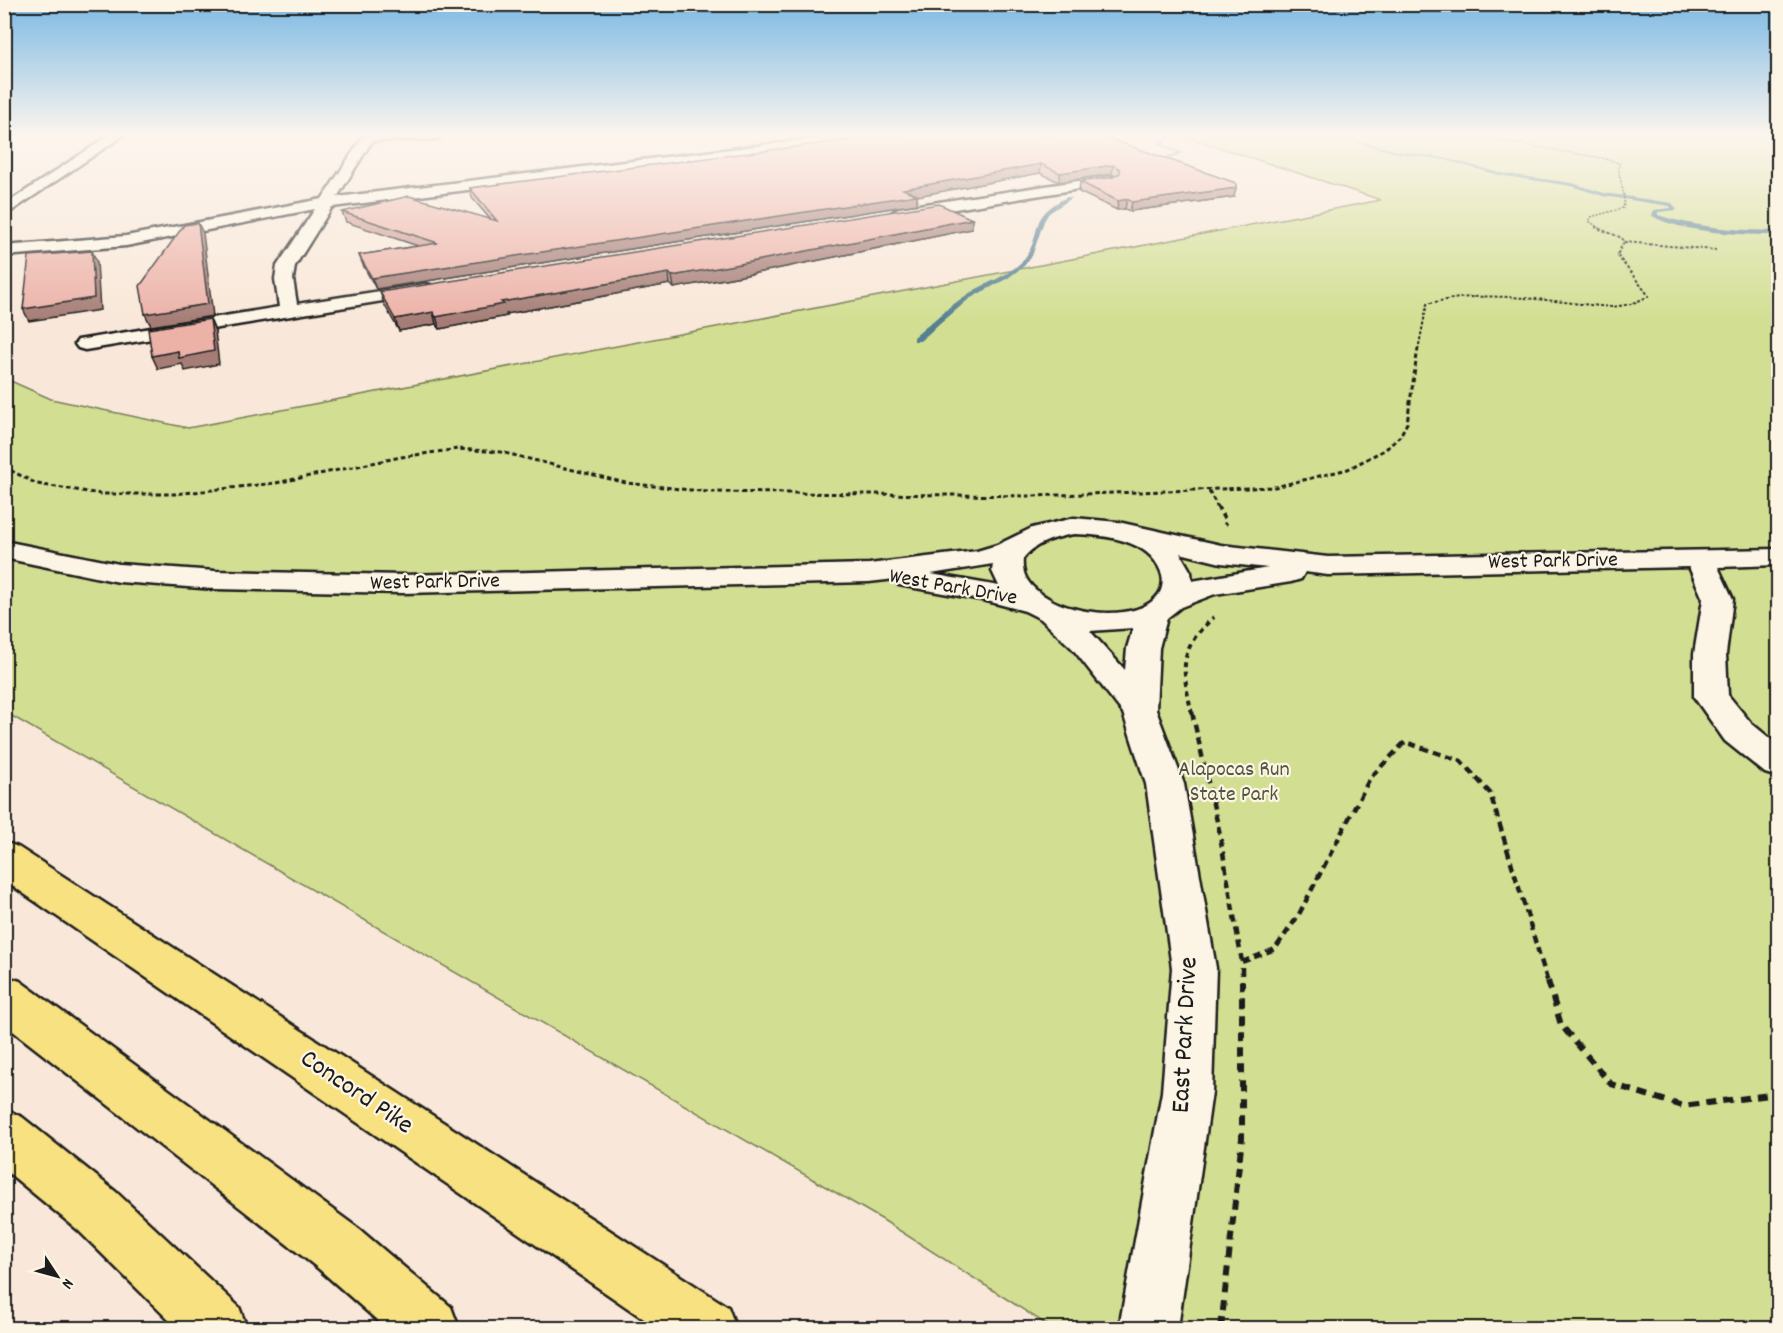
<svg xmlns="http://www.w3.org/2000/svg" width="1783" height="1333" font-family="Dekko,sans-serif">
<rect width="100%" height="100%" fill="#f9e8d9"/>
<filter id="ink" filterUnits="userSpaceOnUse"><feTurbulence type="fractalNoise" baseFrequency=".0167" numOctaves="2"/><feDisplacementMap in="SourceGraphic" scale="12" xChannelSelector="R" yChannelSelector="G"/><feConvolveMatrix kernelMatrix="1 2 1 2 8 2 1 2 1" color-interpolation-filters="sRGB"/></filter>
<g filter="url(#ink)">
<!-- green -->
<polygon fill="#d2df92" stroke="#777e57" stroke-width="1.5" points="1181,135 1778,135 1778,1328 1052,1328 883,1220 5,712 4,378 51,399 188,428 1381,200"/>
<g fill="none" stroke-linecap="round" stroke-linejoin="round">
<!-- stream -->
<g fill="#578091" fill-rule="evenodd">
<polygon points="1169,135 1173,135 1163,144 1183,153 1167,160 1165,165 1154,166 1154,164 1161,163 1163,158 1177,153 1158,144"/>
<path d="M 1329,135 L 1335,135 L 1397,151 L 1445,158 L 1499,173 L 1572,183 L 1604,193 L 1672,203 L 1677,210 L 1658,212 L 1658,215 C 1697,228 1737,230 1778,231 L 1778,235 C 1744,235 1682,233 1652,216 L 1654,210 L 1671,208 L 1670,206 L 1603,196 L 1571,186 L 1499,175 L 1445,160 L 1397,153 Z"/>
<path d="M 1067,197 L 1072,198 L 1049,213 L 1044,221 L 1032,256 L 1024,266 L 1008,278 L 969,299 L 920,341 L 914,341 L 914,337 C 931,323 947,308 965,296 C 984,283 1009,277 1024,259 C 1045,232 1025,218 1067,197 Z"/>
</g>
<!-- minor casing -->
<g stroke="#1c1c1c" stroke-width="5">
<g id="minor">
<polygon points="110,135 124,135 4,216 4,205"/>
<polygon points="364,135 443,135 437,139 372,141 337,197 846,135 878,135 872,139 332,207 295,266 293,279 297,304 425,284 431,285 434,289 431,293 85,350 78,348 75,344 78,340 279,307 275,279 277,266 315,209 126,246 4,256 4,246 126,236 322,199"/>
<polygon points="1111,176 1118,180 1116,183 899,218 891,213 899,208"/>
<path d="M 1074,518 L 1118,522 L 1221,545 L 1328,557 L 1778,549 L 1778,565 L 1718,567 L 1733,599 L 1726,654 L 1728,695 L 1751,723 L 1778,745 L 1778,777 L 1765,773 L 1725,741 L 1694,697 L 1694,654 L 1703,599 L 1689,567 L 1328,575 L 1305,572 L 1301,579 L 1291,582 L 1215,594 L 1181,607 L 1167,618 L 1159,648 L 1156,710 L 1184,784 L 1216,968 L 1212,1092 L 1178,1328 L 1119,1328 L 1162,1092 L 1172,968 L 1146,784 L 1123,713 L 1073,649 L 1041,619 L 1025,611 L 987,601 L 899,585 L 895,579 L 869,582 L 403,593 L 215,589 L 119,582 L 4,558 L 4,541 L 119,564 L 215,571 L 403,575 L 869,564 L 977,551 L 997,545 L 1032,528 ZM 1074,534 C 1104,535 1149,539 1161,572 C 1164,579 1163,588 1159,594 C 1139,623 1073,614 1048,598 C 1032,589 1021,578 1023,559 C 1034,543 1056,537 1074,534 ZM 1180,553 L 1221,563 L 1268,568 L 1192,581 L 1191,572 ZM 993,564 L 992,571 L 999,586 L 931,574 ZM 1133,628 L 1127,648 L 1125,670 L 1090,631 Z"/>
</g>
</g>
<!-- major casing -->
<g stroke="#1c1c1c" stroke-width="5">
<polygon id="major" points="4,976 20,981 359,1229 451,1307 459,1328 386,1328 319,1269 4,1024"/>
</g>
<!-- highway casing -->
<g stroke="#1c1c1c" stroke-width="5">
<g id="highway">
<polygon points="4,842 18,847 728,1307 736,1328 657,1328 4,880"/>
<polygon points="4,1109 22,1117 116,1192 239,1307 247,1328 177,1328 78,1230 4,1169"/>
</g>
</g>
<!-- path-far5 -->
<path stroke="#1c1c1c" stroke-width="1.5" stroke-dasharray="2 1.5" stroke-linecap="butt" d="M 1464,135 L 1602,158 L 1619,163 C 1617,179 1627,192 1623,208 L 1591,217 L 1589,221 L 1599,228"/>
<!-- path-far4 -->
<g stroke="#1c1c1c" stroke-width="2" stroke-dasharray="3 2" stroke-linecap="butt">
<polyline points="1624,242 1716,250"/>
<path d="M 1418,350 L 1427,304 C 1488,288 1550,302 1612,307 L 1631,304 L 1649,296 L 1617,255 L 1624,242 L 1622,238 L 1595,227"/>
</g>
<!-- path-far3 -->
<g stroke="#1c1c1c" stroke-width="3" stroke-dasharray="4.5 3" stroke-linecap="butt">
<polyline points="4,467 37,484 101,494 175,494 276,483 401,457 458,449 501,452 626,483 709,492 1031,496 1275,487 1348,469 1386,449 1400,436 1407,423 1418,348"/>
<polyline points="1209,491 1218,508"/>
</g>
<!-- path-far2 -->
<g stroke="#1c1c1c" stroke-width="4" stroke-dasharray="5 4.5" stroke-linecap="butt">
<polyline points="1217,506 1226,522 1225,525"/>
<path d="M 1192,714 C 1182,670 1177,649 1214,617"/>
</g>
<!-- path-far1 -->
<g stroke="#1c1c1c" stroke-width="4.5" stroke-dasharray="8 5" stroke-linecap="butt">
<polyline points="1192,712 1219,830 1242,962 1242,983"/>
<polyline points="1242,962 1275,949 1298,916 1370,778 1405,742 1461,761 1490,793 1548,983"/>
</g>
<!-- path -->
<g stroke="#1c1c1c" stroke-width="6" stroke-dasharray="10 7" stroke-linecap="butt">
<polyline points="1548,981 1561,1025 1611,1084 1683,1106 1778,1094"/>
<polyline points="1221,1328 1242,1138 1242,981"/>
</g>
<!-- minor -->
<use href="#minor" fill="#fcf5e5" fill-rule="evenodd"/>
<!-- major -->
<use href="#major" fill="#f8e181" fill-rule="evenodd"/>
<!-- highway -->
<use href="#highway" fill="#f8e181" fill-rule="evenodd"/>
</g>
<!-- wall -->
<g fill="#cb9990" stroke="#1c1c1c" stroke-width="1.5">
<polygon points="930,135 1099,135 1234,197 1130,211 1125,209 1117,210 1079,192 1080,182 1113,177 1115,176 1112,174 1059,182 1040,173 917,196 917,204 376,289 363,265 359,255 418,246 346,222 342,212 490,219 472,198 470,188"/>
<polygon points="972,229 741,276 674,288 670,284 506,314 507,316 440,329 436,324 399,331 384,304 380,292"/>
</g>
<!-- shaded-wall -->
<g fill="#a57d76" stroke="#1c1c1c" stroke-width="1.5">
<polygon points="1041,164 1040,173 917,196 917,204 376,289 372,278 903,189"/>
<polygon points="1113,165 1112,174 1059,182 1060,173"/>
<polygon points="1236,188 1234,197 1130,211 1132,202"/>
<polygon points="1127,199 1125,209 1117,210 1118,201"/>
<polygon points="972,219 972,229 741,276 674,288 672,276"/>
<polygon points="198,223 203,233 213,316 151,326 145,314"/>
<polygon points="92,251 97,262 100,310 29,321 23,309"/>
<polygon points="669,273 670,284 506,314 507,316 440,329 436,317 501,302"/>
<polygon points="433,312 436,324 399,331 395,319"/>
<polygon points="210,319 215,331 219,364 185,371 182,364 158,369 152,356"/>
</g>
<!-- building -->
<g fill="#ecb2a8" stroke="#1c1c1c" stroke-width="1.5">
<polygon points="890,135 923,135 926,136 930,135 1099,135 1236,183 1236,188 1132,202 1127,199 1118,201 1080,182 1113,177 1120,173 1120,169 1113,165 1060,173 1041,164 903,189 917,195 372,278 359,255 438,243 342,212 409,196 497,221 470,188"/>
<polygon points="939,204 972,219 740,264 672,276 669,273 501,302 504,304 436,317 433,312 395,319 380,292"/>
<polygon points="198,223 208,304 145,314 140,286 184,225"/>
<polygon points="92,251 94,298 23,309 29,256"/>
<polygon points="210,319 214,351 179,358 178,351 152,356 148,329"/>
</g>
</g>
<!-- sky -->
<linearGradient id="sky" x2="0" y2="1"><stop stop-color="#7dbae4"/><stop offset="0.42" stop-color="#fcf5ee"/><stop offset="1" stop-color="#fcf5ee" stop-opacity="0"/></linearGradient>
<rect width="1783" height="321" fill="url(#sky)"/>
<g text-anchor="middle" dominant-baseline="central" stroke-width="4.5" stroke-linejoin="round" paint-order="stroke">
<!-- street labels -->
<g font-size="22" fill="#1c1c1c" stroke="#fcf5e5">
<text transform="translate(1553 562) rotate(-1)">West Park Drive</text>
<text transform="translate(435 583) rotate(-1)">West Park Drive</text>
<text transform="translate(953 588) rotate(10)">West Park Drive</text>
</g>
<!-- park labels -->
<g font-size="22" fill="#53563f" stroke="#fcf5e5">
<text x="1234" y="770">Alapocas Run<tspan x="1234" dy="25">State Park</tspan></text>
</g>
<!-- near-street labels -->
<g font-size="27" fill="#1c1c1c" stroke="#fcf5e5">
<text transform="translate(1186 1035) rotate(-87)">East Park Drive</text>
<text transform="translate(356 1093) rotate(34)">Concord Pike</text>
</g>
</g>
<!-- margin -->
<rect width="1783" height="1333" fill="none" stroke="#fcf5e5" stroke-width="24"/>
<rect x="12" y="12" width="1759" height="1309" fill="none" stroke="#1c1c1c" stroke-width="2" filter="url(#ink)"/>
<!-- north arrow -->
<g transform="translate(57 1276) rotate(126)" stroke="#fcf5e5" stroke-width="4.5" paint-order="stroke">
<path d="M0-4.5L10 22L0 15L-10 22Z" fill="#1c1c1c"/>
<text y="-9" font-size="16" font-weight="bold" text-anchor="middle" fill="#1c1c1c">N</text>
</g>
</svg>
